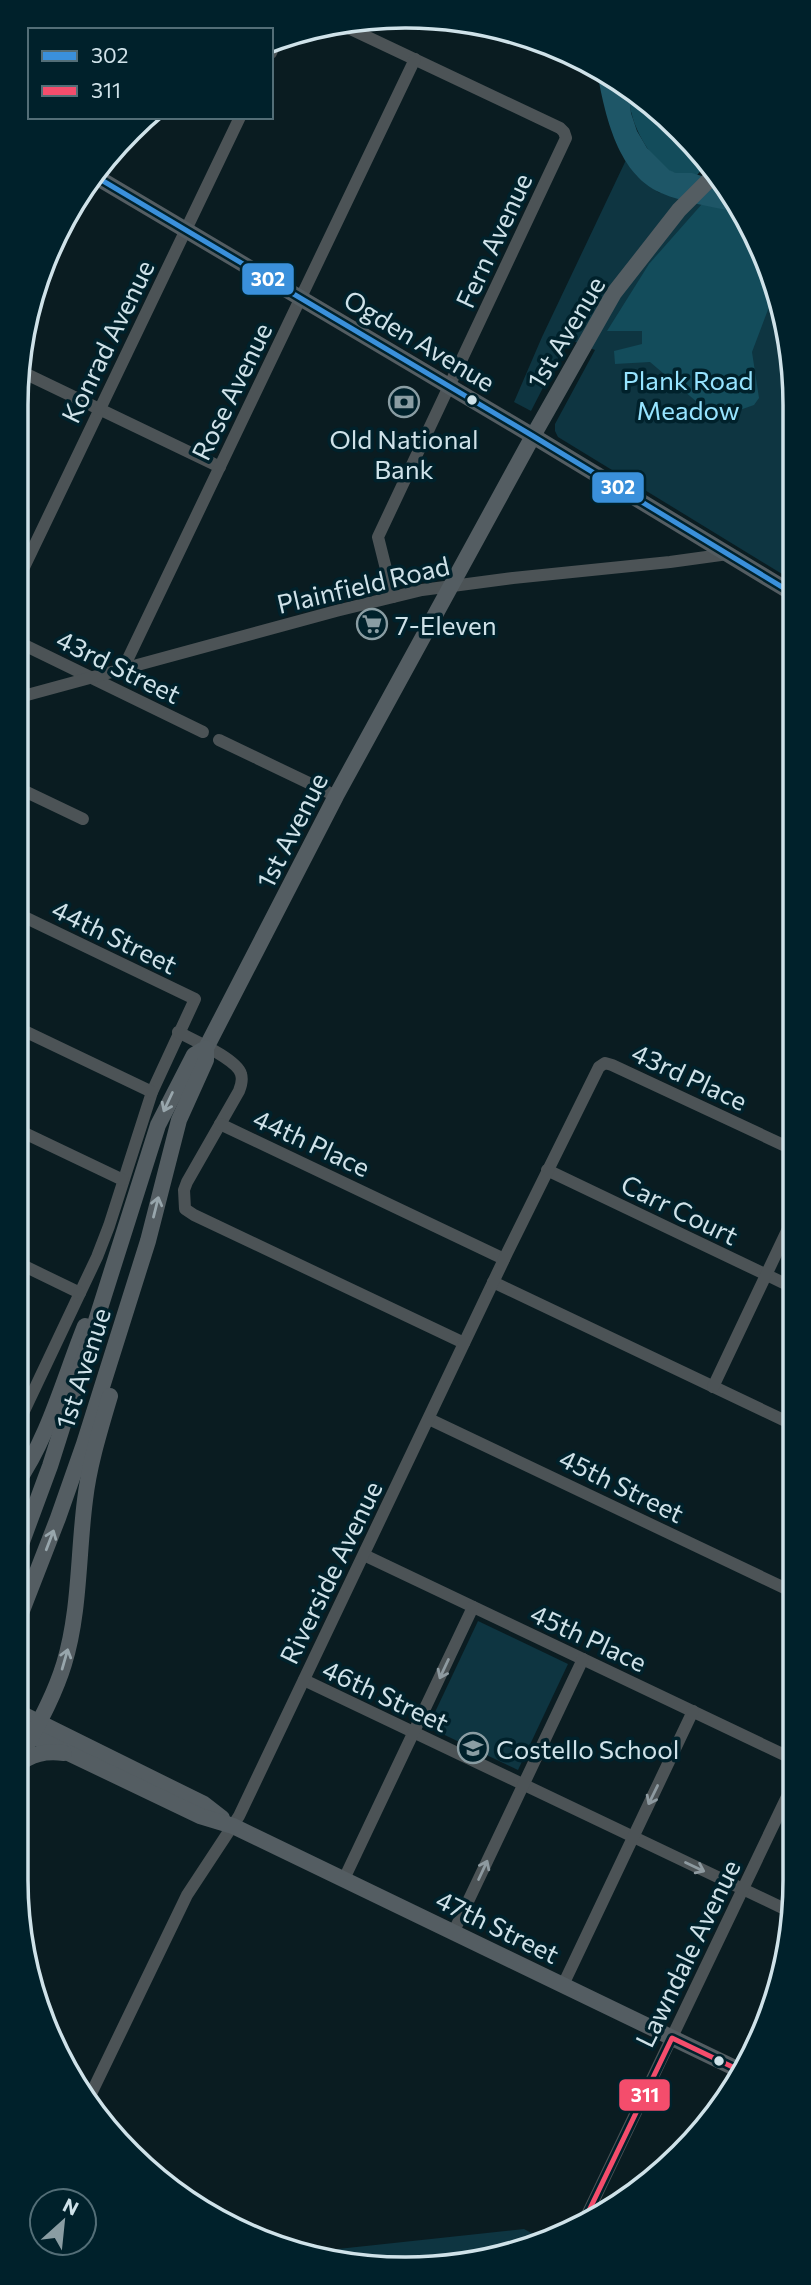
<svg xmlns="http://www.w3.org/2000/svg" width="811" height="2285" font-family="Commissioner,sans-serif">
<rect width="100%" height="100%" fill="#0a1c21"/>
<!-- green -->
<g fill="#0e3541">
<polygon points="626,160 636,175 658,192 735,212 744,217 755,233 792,354 792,580 558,437 555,431 555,424 595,350 568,339 531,411 514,402 542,337"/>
<polygon points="478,1621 568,1664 518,1770 428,1727"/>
<polygon points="524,2229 543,2239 506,2256 355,2266 310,2252"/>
</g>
<!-- forest -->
<g fill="#134c5b">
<path d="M 625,88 L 698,148 L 708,163 L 697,175 C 690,173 682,175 675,173 C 656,168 636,133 632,115 C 629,106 631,97 625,88 Z"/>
<path d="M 702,204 C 714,207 735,208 744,217 C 761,233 769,279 776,301 L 769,307 L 752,352 L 759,398 L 754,405 L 734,412 L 704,408 L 650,362 L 615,364 L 614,351 L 642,344 L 642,331 L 607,331 L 649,264 Z"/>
</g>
<!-- water -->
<path fill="#1e5667" d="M 596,66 L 625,88 L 629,94 L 631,113 L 637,131 L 647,148 L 669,170 L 676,173 L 692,173 L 721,182 L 744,217 L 735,212 C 711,206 684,203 661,193 C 615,173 604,109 596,66 Z"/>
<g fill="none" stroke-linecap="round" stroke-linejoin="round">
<!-- minor -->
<g stroke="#4c5356" stroke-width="12">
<polyline points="340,24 560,128 564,132 566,138 378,537 393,597"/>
<polyline points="271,53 274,46"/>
<polyline points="20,371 220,467"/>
<polyline points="16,584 240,117"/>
<polyline points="16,641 203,732"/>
<polyline points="124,667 415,59"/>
<polyline points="16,698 336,611 422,590 513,578 670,562 728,554"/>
<polyline points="219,740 336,796"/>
<polyline points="16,787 83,819"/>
<polyline points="16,913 195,999 152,1092 109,1226 97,1257 16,1428"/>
<polyline points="16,1027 152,1092"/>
<path d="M 178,1032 C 193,1040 237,1059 241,1074 C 243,1080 241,1086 239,1091 L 187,1182 L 184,1190 L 185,1209 L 194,1215 L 464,1343"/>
<polyline points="220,1124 504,1259"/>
<polyline points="16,1129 123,1180"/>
<polyline points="547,1170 794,1288"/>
<polyline points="16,1262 80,1293"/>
<polyline points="493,1282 794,1425"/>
<polyline points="713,1387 794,1216"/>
<polyline points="429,1419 795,1593"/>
<polyline points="364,1555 795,1760"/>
<polyline points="304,1680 791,1912"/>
<polyline points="344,1879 473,1607"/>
<polyline points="454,1931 583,1659"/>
<polyline points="563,1985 693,1711"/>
<polyline points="89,2098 187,1895 239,1816 507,1253 599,1067 605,1063 612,1065 794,1150"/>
<polyline points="584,2221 795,1780"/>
</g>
<!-- major -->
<g stroke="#545d62" stroke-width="16">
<polyline points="93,175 533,436 792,593"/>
<path d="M 16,1484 C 48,1439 64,1378 85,1326"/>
<polyline points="16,1558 50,1466 158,1125 194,1055 206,1048 336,796 533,436 614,293 679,210 715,174"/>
<polyline points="16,1626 58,1518 84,1444 148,1241 179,1120 206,1060 206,1048"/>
<polyline points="16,1711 204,1804 222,1818"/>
<polyline points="16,1728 200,1816 233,1826 741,2071"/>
<path d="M 16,1766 C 33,1733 53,1700 64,1664 C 80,1612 78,1554 85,1500 C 89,1465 100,1430 110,1396"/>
<path d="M 17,1766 C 31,1753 46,1751 64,1753"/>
</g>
<!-- bus-1 casing -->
<g stroke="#00212b" stroke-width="10">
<polyline id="bus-1" points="93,175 533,436 792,593"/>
</g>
<!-- bus-2 casing -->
<g stroke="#00212b" stroke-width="10">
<polyline id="bus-2" points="584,2221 672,2038 741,2071"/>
</g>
<!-- bus-1 -->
<use href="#bus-1" stroke="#3a90db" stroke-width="5"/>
<!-- bus-2 -->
<use href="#bus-2" stroke="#f44d6c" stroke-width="5"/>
</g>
<!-- one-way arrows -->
<defs><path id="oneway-shaft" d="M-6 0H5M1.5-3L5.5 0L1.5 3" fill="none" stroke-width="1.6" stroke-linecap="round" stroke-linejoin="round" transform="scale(1.75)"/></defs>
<g stroke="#98a6ac">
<use href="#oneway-shaft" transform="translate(168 1102) rotate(115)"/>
<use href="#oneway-shaft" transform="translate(156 1207) rotate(-76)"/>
<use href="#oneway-shaft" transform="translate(50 1540) rotate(-69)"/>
<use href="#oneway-shaft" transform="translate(65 1659) rotate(-74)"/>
</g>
<g stroke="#8e9aa0">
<use href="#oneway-shaft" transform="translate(444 1669) rotate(115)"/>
<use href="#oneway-shaft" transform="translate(653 1795) rotate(116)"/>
<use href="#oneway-shaft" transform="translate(695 1867) rotate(25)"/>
<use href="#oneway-shaft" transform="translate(483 1870) rotate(-65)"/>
</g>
<!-- icons -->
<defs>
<g id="bank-ring" transform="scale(1.575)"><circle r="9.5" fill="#00212b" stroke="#8a9da3" stroke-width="1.5"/><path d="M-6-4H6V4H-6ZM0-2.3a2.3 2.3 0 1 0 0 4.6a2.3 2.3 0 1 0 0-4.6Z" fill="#8a9da3"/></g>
<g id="supermarket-ring" transform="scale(1.575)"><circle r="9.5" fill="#00212b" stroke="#8a9da3" stroke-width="1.5"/><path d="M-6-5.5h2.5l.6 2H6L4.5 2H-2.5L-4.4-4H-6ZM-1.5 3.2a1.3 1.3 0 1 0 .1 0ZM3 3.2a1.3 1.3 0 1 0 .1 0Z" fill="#8a9da3"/></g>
<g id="school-ring" transform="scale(1.575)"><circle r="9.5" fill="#00212b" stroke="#8a9da3" stroke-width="1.5"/><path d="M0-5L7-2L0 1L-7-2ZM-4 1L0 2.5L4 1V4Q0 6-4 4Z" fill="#8a9da3"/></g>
</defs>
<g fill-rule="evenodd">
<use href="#bank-ring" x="404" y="402"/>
<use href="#supermarket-ring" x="372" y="624"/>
<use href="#school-ring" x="473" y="1748"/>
</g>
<!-- markers -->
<g fill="#cfe2e9" stroke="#00212b" stroke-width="2.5">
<circle cx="472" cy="400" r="6"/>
<circle cx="719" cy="2061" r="6"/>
</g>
<g text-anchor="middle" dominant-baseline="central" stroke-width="7" stroke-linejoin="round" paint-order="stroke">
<!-- street labels -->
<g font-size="26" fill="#cfe2e9" stroke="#00212b">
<text transform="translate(493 240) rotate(-65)">Fern Avenue</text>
<text transform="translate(565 332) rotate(-59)">1st Avenue</text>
<text transform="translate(420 340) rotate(31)">Ogden Avenue</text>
<text transform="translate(107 341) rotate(-64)">Konrad Avenue</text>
<text transform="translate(231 391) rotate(-64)">Rose Avenue</text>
<text transform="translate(363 584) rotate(-13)">Plainfield Road</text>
<text transform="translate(119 666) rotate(26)">43rd Street</text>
<text transform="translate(291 830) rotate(-63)">1st Avenue</text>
<text transform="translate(115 936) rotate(26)">44th Street</text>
<text transform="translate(690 1076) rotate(25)">43rd Place</text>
<text transform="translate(312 1142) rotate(25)">44th Place</text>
<text transform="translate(680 1209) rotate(26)">Carr Court</text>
<text transform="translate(82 1368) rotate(-72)">1st Avenue</text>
<text transform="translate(622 1485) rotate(26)">45th Street</text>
<text transform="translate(330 1572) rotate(-64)">Riverside Avenue</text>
<text transform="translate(589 1637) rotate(25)">45th Place</text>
<text transform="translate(386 1695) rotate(25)">46th Street</text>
<text transform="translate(498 1926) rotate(26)">47th Street</text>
<text transform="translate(687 1953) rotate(-64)">Lawndale Avenue</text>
</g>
<!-- park labels -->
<g font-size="26" fill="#96e4ff" stroke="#00212b">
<text x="688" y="379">Plank Road<tspan x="688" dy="30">Meadow</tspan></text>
</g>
<!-- poi labels -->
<g font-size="26" fill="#cfe2e9" stroke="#00212b" text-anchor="start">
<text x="404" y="438" text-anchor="middle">Old National<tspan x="404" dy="30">Bank</tspan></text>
<text x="395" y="624">7-Eleven</text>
<text x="496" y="1748">Costello School</text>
</g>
</g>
<!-- crop -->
<path d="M0 0H811V2285H0ZM405 28H406A377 377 0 0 1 783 405V1880A377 377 0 0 1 406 2257H405A377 377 0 0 1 28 1880V405A377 377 0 0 1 405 28Z" fill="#00212b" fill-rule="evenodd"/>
<path fill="none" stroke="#cfe2e9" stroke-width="3.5" d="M405 28H406A377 377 0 0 1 783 405V1880A377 377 0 0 1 406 2257H405A377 377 0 0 1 28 1880V405A377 377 0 0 1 405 28Z"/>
<g stroke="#00212b" stroke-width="2.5">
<rect x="241" y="262" width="54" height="34" rx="7" fill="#3a90db"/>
<rect x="591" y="471" width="54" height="33" rx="7" fill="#3a90db"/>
<rect x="618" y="2078" width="53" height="34" rx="7" fill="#f44d6c"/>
</g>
<g font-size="19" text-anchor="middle" font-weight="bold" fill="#fff">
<text x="268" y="286">302</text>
<text x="618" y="494">302</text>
<text x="645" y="2102">311</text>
</g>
<!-- legend -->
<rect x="28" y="28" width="245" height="91" fill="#00212b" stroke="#536e77" stroke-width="2"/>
<rect x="42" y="51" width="35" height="10" fill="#3a90db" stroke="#536e77" stroke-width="2"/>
<text x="91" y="63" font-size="21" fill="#cfe2e9">302</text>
<rect x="42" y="86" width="35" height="10" fill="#f44d6c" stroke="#536e77" stroke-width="2"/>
<text x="91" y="98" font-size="21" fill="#cfe2e9">311</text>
<!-- north arrow -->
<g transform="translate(63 2222) rotate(27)"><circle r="33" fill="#00212b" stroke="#536e77" stroke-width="2"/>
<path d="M0-5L12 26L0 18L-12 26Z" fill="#8a9da3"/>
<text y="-10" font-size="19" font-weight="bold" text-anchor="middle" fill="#cfe2e9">N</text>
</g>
</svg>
